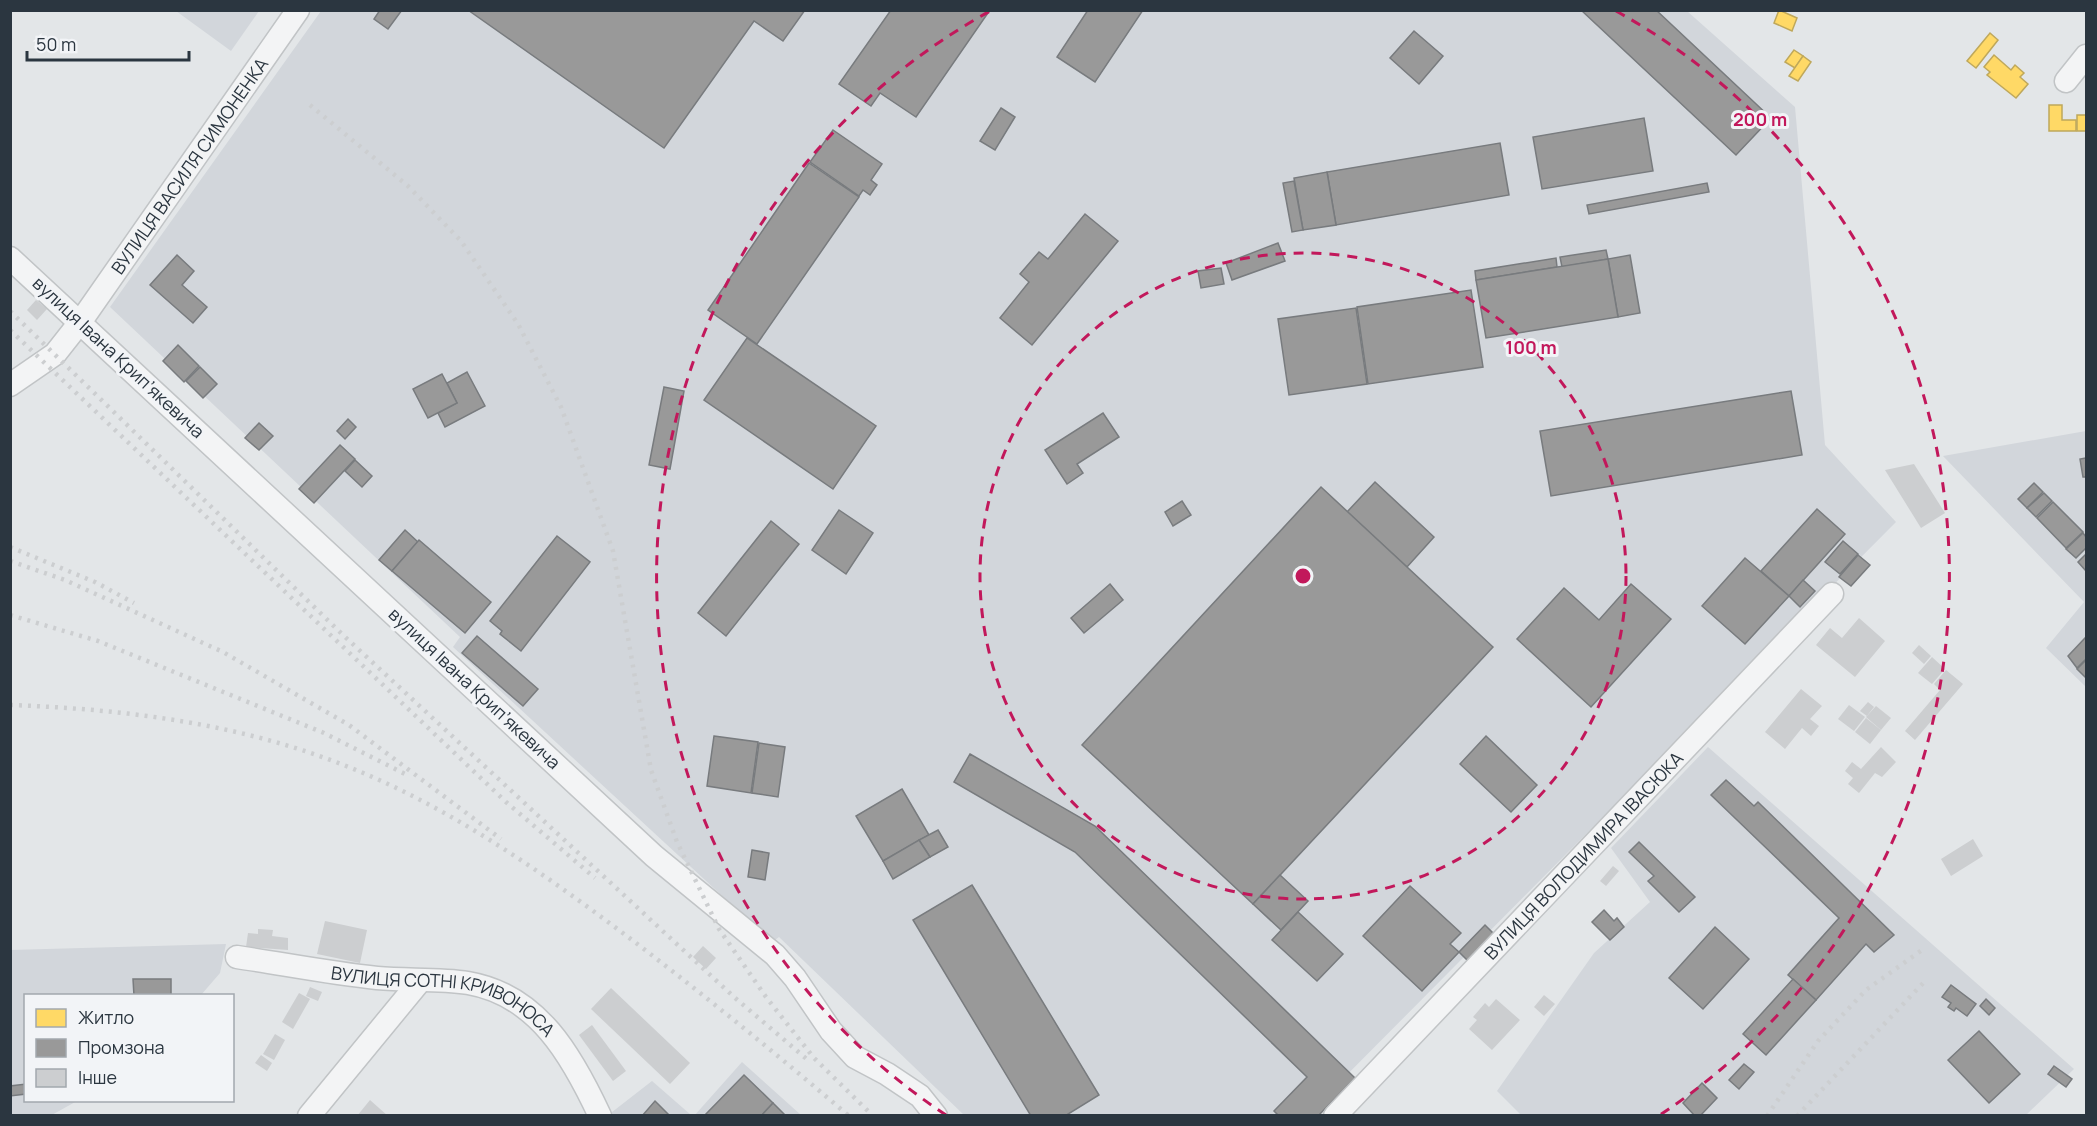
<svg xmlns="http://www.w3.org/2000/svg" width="2097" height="1126" font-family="Manrope,sans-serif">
<rect width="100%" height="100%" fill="#e3e6e8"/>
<!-- built -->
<g fill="#d2d6db">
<polygon points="176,11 259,10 259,11 231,51"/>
<polygon points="321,11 1687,11 1795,107 1825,445 1896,522 1307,1115 964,1115 779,937 772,942 453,647 460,637 110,307"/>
<polygon points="2086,431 2086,687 2046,648 2084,602 1943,456"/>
<polygon points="1708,747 2074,1069 2025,1116 1522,1116 1497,1091 1594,953 1650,902 1611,848"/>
<polygon points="226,944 220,973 201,995 26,996 26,1100 77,1101 50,1116 11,1115 10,950"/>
<polygon points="742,1062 801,1115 694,1116"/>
<polygon points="652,1081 691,1115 607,1116"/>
</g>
<!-- homes -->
<g fill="#ffd966" stroke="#bfa85b" stroke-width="1.5">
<polygon points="1779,10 1797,18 1792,31 1774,23"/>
<polygon points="1990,33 1998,40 1976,68 1967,61"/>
<polygon points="1794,50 1803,56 1795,68 1785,62"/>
<polygon points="1994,55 2011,70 2015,65 2024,73 2020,77 2028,84 2016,98 1987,75 1990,72 1984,67"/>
<polygon points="1803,56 1811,62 1798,81 1789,76"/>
<polygon points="2049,105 2062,105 2062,120 2076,120 2076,131 2049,131"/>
<rect x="2077" y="115" width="9" height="16"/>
</g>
<!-- industry -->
<g fill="#999" stroke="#787b7e" stroke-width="1.5">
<polygon points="380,10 402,10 388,29 374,19"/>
<polygon points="468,10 805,10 783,41 754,21 664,148"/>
<polygon points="891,10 990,10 916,117 880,93 871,106 839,84"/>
<polygon points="1088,10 1143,10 1095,82 1057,57"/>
<polygon points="1581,10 1656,10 1771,118 1736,155"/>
<polygon points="1414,31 1443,56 1419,84 1390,58"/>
<polygon points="1001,108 1015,117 995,150 980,141"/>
<polygon points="1644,118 1653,171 1542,189 1533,137"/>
<polygon points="833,130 882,164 871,180 877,185 870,195 863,190 859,196 810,162"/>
<polygon points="1500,143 1509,195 1336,225 1327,172"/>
<polygon points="809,163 859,197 757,344 708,310"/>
<polygon points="1327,172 1336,225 1303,230 1294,178"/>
<polygon points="1294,181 1303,230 1292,232 1283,183"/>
<polygon points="1707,183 1709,192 1589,214 1587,205"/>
<polygon points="1085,214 1118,241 1032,345 1000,318 1029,282 1020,274 1039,252 1048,259"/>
<polygon points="1278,243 1285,261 1232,280 1226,263"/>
<polygon points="1606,250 1608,259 1562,267 1560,257"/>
<polygon points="177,255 194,271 182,285 207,307 193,323 150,285"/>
<polygon points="1630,255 1640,313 1618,317 1608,259"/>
<polygon points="1556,258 1557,267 1476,280 1475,271"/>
<polygon points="1608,259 1618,317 1486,338 1476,280"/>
<polygon points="1221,268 1224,284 1201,288 1198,271"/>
<polygon points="1471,290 1483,367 1368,384 1357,307"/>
<polygon points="1356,308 1367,384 1289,395 1278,319"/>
<polygon points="747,338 876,426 833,489 704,400"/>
<polygon points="178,345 199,366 184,382 163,361"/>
<polygon points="200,367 217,384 203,398 186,381"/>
<polygon points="467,372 485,406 445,427 438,413 457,403 447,383"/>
<polygon points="442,374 457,403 428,418 413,389"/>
<polygon points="664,387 684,391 670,469 649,465"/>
<polygon points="1791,391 1802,455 1551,496 1540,431"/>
<polygon points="1103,413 1119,437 1077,464 1083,473 1067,484 1045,450"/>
<polygon points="348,419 356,427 345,439 337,431"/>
<polygon points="259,423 273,436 259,450 245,438"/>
<polygon points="340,445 355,459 314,503 299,489"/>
<polygon points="2086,458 2086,477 2083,477 2080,459"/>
<polygon points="355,460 372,476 362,487 345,471"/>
<polygon points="1375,482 1434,537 1407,567 1347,512"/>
<polygon points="2034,483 2043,492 2027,508 2018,499"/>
<polygon points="1321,487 1493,647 1253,904 1082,745"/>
<polygon points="2044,493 2052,501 2036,517 2027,508"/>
<polygon points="1182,501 1191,515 1173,526 1165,512"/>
<polygon points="2053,502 2083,532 2066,548 2037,518"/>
<polygon points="1817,509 1845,534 1789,596 1761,571"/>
<polygon points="839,510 873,533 846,574 812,550"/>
<polygon points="771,521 799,544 726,636 698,613"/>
<polygon points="405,530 418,542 392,571 379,560"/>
<polygon points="2083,533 2086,537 2086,548 2076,558 2066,549"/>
<polygon points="557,536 590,562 521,651 500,634 502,631 490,621"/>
<polygon points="419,540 491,602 465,633 392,571"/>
<polygon points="1843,541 1858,554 1840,574 1825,562"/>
<polygon points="2086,554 2086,571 2078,562"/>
<polygon points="1858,555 1870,565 1851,586 1839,577"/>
<polygon points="1745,558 1789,596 1745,644 1702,606"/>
<polygon points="1803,580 1815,591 1800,607 1789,596"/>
<polygon points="1110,584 1123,600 1084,633 1071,618"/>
<polygon points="1631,584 1671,619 1591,707 1517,639 1564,588 1599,620"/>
<polygon points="477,636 538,689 523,706 462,653"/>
<polygon points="2086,637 2086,659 2077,668 2068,656"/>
<polygon points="2086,660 2086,678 2077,669"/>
<polygon points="714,736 758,742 751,793 707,786"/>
<polygon points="1486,736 1537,785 1511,812 1460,764"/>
<polygon points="759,743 785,747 778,797 752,793"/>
<polygon points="970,754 1095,826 1355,1078 1318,1116 1279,1116 1274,1111 1307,1077 1075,852 954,782"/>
<polygon points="1726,780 1754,806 1758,802 1894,935 1874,952 1866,944 1816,1000 1788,975 1839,918 1711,795"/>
<polygon points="902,789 929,835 883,861 856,816"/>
<polygon points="938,830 948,847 930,857 919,840"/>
<polygon points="919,840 930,857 893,879 883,861"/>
<polygon points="1639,842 1695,897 1679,912 1648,881 1654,876 1629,852"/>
<polygon points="752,850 769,853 765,880 748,877"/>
<polygon points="1280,875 1308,901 1281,930 1253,904"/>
<polygon points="972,885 1099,1095 1065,1116 1031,1116 913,920"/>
<polygon points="1410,886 1461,933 1450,944 1459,952 1422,991 1363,936"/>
<polygon points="1604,910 1614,921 1617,918 1624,927 1610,940 1592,922"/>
<polygon points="1298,912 1343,954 1317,981 1272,940"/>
<polygon points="1485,925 1496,936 1470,963 1459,952"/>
<polygon points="1715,927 1749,959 1703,1009 1669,978"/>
<polygon points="133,979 171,979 171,996 134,996"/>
<polygon points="1793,979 1816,1000 1766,1055 1743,1034"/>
<polygon points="1951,985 1976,1004 1967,1016 1956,1008 1954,1011 1948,1007 1951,1003 1942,997"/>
<polygon points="1986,999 1995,1008 1989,1015 1980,1006"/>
<polygon points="1979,1031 2020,1074 1989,1103 1948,1060"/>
<polygon points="1744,1064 1754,1072 1739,1089 1729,1080"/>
<polygon points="2054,1066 2072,1079 2066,1087 2048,1074"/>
<polygon points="744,1075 773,1103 761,1116 704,1116"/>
<polygon points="1702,1083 1717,1098 1700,1116 1695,1116 1683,1103"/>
<polygon points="26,1084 26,1094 10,1096 10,1086"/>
<polygon points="655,1101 670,1116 642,1116"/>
<polygon points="773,1103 786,1116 761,1116"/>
</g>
<!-- building -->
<g fill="#ccced0">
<polygon points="36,300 47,309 37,320 27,310"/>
<polygon points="1914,464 1945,513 1921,528 1885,470"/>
<polygon points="1859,618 1885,641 1855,677 1816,645 1830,628 1842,638"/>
<polygon points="1919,645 1931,656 1924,664 1912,653"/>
<polygon points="1932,657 1945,669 1932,684 1918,673"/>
<polygon points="1946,670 1963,684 1915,740 1905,731 1940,690 1934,684"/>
<polygon points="1801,689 1822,706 1810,719 1819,726 1811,736 1802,728 1785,749 1765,732"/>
<polygon points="1868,702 1874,707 1867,716 1860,711"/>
<polygon points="1849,705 1865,717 1854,731 1838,719"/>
<polygon points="1876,706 1891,718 1881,730 1866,717"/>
<polygon points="1866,718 1881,730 1870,744 1855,732"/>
<polygon points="1881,747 1896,762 1882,777 1875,773 1859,793 1848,784 1853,778 1845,771 1852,762 1861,769"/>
<polygon points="1973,839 1983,856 1951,876 1941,859"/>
<polygon points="1613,866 1619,871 1606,886 1600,881"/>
<polygon points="325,921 367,930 360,963 317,954"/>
<polygon points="258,929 273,930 272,936 288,938 288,950 246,947 248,933 258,934"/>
<polygon points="703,946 716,958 706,969 693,957"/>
<polygon points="310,987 322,992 318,1001 306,996"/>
<polygon points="611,988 690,1063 670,1084 591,1009"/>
<polygon points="299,993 310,999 293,1029 282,1022"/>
<polygon points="1544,995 1555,1004 1544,1016 1534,1007"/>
<polygon points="1496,999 1520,1020 1492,1050 1469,1029 1477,1020 1473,1017 1485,1003 1489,1007"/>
<polygon points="592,1025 626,1071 613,1081 579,1035"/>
<polygon points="275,1034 285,1040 274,1060 263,1054"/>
<polygon points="261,1055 272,1063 267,1071 255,1063"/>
<polygon points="370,1100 388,1116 357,1116"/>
</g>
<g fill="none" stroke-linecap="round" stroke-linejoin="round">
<!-- minor casing -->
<g stroke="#c1c4c6" stroke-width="25">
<g id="minor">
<polyline points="2066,81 2086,56"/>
<polyline points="10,258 654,856 775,955 795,978 831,1031 855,1057 887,1074 920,1096 936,1116"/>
<path id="s1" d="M 10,385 L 55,354 L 81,321 L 298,10"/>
<path id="s2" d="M 237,957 C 284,964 330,973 377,978 C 407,981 438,978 468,983 C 538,995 572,1056 600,1116"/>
<polyline points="309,1116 420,981"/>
<path id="s3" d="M 1335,1116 L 1832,594"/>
</g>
</g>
<!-- minor -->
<use href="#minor" stroke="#f3f4f5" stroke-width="22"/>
<!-- rail -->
<g stroke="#ccced0" stroke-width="4.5" stroke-dasharray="3 6" stroke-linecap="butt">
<polyline points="310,105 408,186 461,241 518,324 561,407 613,551 651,770 677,842 719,929 766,997 814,1058 869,1112"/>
<polyline points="10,311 343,635 734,997 809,1061"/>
<polyline points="10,330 506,802 595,878"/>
<polyline points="10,547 95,582 134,603"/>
<polyline points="10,561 65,580 223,652 349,725 501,839"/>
<polyline points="10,615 98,641 324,733 409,776"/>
<path d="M 10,705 C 122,709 236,723 341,764 C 448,805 545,874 636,943 C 709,999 779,1056 849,1116"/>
<polyline points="1767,1116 1818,1041 1866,990 1922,950"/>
<polyline points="1797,1116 1926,980"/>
</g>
</g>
<!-- distance rings -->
<g fill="none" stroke="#c2185b" stroke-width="3" stroke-dasharray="10 8">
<circle cx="1303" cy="576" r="323"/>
<path d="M946 1115A646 646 0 0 1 990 11M1616 11A646 646 0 0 1 1660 1115"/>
</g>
<g text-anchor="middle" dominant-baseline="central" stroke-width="6" stroke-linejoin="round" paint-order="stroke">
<!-- street labels -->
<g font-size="18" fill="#2b3640" stroke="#f2f4f7">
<text stroke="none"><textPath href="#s1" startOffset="286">ВУЛИЦЯ ВАСИЛЯ СИМОНЕНКА</textPath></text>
<text transform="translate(119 357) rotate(43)">вулиця Івана Крипʼякевича</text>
<text transform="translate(475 688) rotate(43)">вулиця Івана Крипʼякевича</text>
<text stroke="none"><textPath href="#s3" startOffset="360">ВУЛИЦЯ ВОЛОДИМИРА ІВАСЮКА</textPath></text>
<text stroke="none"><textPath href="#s2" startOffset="214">ВУЛИЦЯ СОТНІ КРИВОНОСА</textPath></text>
</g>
</g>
<circle cx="1303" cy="576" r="9" fill="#c2185b" stroke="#f2f4f7" stroke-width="3"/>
<g font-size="18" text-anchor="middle" font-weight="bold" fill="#c2185b" stroke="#f2f4f7" stroke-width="6" stroke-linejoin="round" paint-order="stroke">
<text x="1760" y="126">200 m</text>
<text x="1531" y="354">100 m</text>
</g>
<!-- border -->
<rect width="2097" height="1126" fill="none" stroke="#2b3640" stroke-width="24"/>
<!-- legend -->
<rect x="24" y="994" width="210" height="108" fill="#f2f4f7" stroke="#a2a8ae" stroke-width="1.5"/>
<rect x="36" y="1009" width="30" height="18" fill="#ffd966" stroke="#a2a8ae" stroke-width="1.5"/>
<text x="78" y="1024" font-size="18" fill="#2b3640">Житло</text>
<rect x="36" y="1039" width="30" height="18" fill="#999999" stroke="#a2a8ae" stroke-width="1.5"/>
<text x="78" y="1054" font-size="18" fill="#2b3640">Промзона</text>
<rect x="36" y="1069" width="30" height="18" fill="#ccced0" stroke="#a2a8ae" stroke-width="1.5"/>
<text x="78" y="1084" font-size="18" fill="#2b3640">Інше</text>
<!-- scale -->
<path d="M27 51v9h162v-9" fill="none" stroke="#2b3640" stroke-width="3"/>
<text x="36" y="51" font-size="18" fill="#2b3640" stroke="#f2f4f7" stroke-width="4.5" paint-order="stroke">50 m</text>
</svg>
